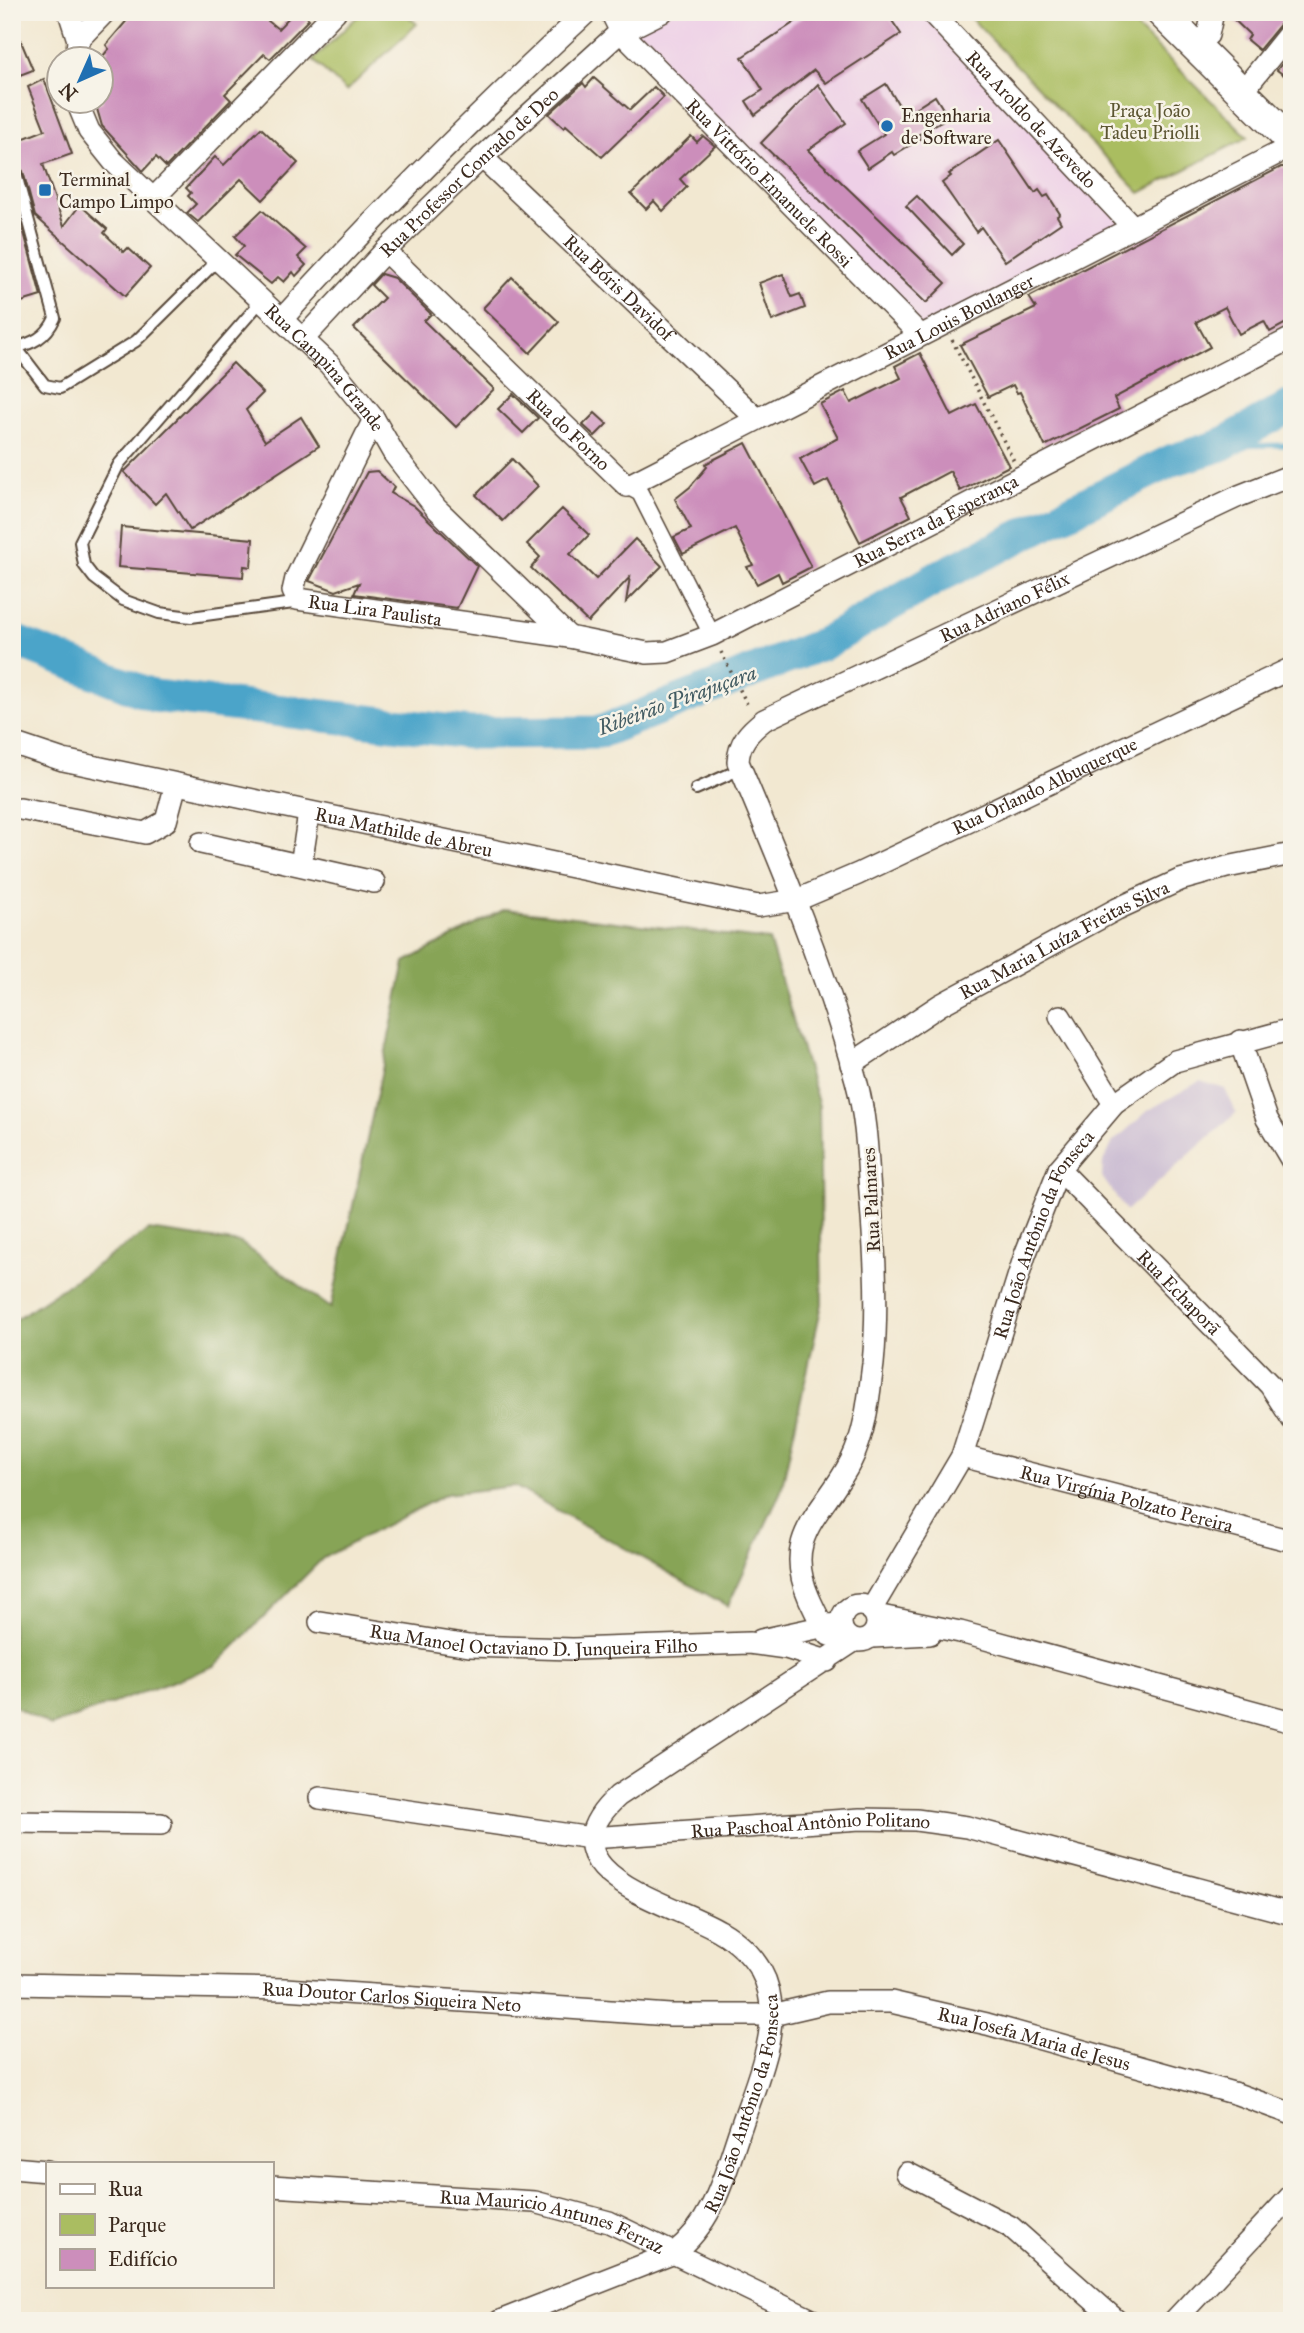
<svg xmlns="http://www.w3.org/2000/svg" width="1304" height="2333" font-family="'IM FELL Great Primer',serif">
<rect width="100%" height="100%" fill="#f7f3e8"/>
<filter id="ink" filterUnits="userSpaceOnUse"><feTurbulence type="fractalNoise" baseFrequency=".0143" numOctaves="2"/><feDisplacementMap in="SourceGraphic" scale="14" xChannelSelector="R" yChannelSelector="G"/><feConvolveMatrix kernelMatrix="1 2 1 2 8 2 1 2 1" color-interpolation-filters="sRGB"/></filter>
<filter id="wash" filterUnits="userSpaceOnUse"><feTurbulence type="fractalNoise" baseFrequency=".00686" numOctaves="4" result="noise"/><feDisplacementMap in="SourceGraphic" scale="28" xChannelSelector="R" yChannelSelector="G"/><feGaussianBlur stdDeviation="1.57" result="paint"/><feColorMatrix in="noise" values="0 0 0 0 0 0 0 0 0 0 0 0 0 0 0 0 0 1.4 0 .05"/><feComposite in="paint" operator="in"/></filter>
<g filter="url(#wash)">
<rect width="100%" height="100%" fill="#f2e8d1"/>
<!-- built -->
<polygon fill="#eed0e7" points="674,12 936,12 1133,227 920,335 621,32"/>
<!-- industrial -->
<polygon fill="#ccbed3" points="1200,1081 1225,1089 1236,1113 1126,1211 1102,1177 1103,1162 1113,1142 1149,1110"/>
<!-- green -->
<g fill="#aabd61" stroke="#727440" stroke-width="2">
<polygon points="362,12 404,12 417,24 346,91 313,60"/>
<polygon points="965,12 1121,12 1248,137 1140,193"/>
</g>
<!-- forest -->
<polygon fill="#87a457" stroke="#61673a" stroke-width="2" points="505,909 769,940 819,1106 822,1304 781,1491 728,1606 514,1486 446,1494 323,1558 215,1666 51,1726 12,1705 12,1322 149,1230 241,1243 331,1308 405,962"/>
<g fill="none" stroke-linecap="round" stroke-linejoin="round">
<!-- stream -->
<polyline stroke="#4ca4c9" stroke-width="5" points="1219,446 1292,445"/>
<!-- river -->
<polyline stroke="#4ca4c9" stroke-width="33" points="12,640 154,696 470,733 600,732 825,643 940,576 1173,460 1219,446 1292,405"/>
</g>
<g id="blocks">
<!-- building -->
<g fill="#cc8ebb">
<polygon points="134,12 257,12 278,29 294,12 302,12 309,19 270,59 264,54 225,94 231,100 166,167 156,157 143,171 102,126 95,102 102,102 102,57 109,49 106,45"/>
<polygon points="810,12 886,12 901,34 826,83 814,70 755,115 746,101 763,90 742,57"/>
<polygon points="1226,12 1292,12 1292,17 1282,22 1259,50 1247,40 1250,35"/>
<polygon points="12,20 33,70 12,78"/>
<polygon points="1292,51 1292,81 1277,70"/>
<polygon points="594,78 630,110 654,87 664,97 602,157 566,125 564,128 549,114 583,83 586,87"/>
<polygon points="44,79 72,154 43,164 64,226 80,205 107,229 104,233 124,252 128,248 150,268 125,296 35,216 23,171 19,167 12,167 12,143 45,130 28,87"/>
<polygon points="818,84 846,123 808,150 946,283 926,303 761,143"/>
<polygon points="886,84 905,115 935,96 948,117 918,135 920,139 894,155 892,152 868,168 857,151 884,134 862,99"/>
<polygon points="261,128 298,163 263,200 241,179 198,222 187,213 196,204 188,196 191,193 186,188 215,157 224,165"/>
<polygon points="691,136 697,142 703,136 715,146 680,179 687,187 663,211 654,201 646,209 631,194"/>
<polygon points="999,140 1035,193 1039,190 1044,197 1048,195 1060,214 1057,216 1061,223 1005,261 981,227 976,232 942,183 951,176 949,174"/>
<polygon points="1281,167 1292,167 1292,320 1270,332 1264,321 1239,334 1225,307 1196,322 1210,347 1114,398 1119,409 1045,446 1020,392 1017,393 1013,385 988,397 960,345 1036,308 1029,297"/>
<polygon points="917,196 963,244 952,255 906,206"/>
<polygon points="12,203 19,214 41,296 12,305"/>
<polygon points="262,210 306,249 298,257 306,265 296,276 293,272 284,282 278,277 271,284 235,255 244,246 235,236"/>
<polygon points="381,274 394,278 431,314 424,321 494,389 456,427 354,328 384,298 371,285"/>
<polygon points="783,274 792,297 800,294 805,308 772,321 759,283"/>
<polygon points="512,277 559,322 530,353 483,308"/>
<polygon points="920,353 952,416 976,404 1009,466 960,491 950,471 901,497 911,516 860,542 828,480 815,487 800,459 838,438 820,404 845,391 851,403 901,378 895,366"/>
<polygon points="233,363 263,393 246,410 265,441 301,417 319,446 190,530 166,493 155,504 124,472"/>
<polygon points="513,394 538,418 523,433 498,409"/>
<polygon points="595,413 607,424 595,436 583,425"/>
<polygon points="746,443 811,567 782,582 778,573 757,584 747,567 753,565 735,528 683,554 674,537 691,529 675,499 690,487 707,467 705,464"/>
<polygon points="512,459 538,486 503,521 476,495"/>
<polygon points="377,471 394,487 391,493 414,506 477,566 457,608 354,594 359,583 336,591 309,581 367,472"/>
<polygon points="562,509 589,535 570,554 596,579 635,539 662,566 626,602 630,577 588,622 531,568 540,557 527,544"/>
<polygon points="121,527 253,539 251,567 244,566 243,577 118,567"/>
</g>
</g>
</g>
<g filter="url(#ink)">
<use href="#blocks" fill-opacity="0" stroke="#564639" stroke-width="2"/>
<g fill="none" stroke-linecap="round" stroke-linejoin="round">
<!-- service casing -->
<g stroke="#564639" stroke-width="14">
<g id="service">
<polyline points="263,299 119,464 80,542 84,565 94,578 123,600 159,613 191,617 301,602"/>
<polyline points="12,342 45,385 60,388 136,341 219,259"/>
<path d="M 12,349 C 33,343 46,338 55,318 L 16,174"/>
<polyline points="696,789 741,769"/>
</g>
</g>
<!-- pedestrian casing -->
<g stroke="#564639" stroke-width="19">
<polyline id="pedestrian" points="627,486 640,493 712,635"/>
</g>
<!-- minor casing -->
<g stroke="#564639" stroke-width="24">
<g id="minor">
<polyline points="69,12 78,40 76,60"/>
<path id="s1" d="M 611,12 L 621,32 L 920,335"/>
<path id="s2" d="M 931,12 L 1133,227"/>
<polyline points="632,27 662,12"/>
<polyline points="1208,35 1213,12"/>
<polyline points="78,40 105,12"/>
<polyline points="1242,92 1292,30"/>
<path id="s3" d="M 77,102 L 89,131 L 113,161 L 329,364 L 374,419 L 394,454 L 436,508 L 569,637"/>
<path id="s4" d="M 482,157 L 756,418"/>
<polyline points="153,199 335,12"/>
<path id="s5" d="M 385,251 L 627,486 L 1292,146"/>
<path d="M 283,318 C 379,211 481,111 587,12"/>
<path id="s6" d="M 304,338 L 385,251 L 477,162 L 642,12"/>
<path id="s7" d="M 374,419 L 296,578 L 293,591 L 297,599 L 569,637 L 647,653 L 667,652 L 712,635 L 1292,338"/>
<path id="s8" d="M 12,743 L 63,760 L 758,906 L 797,900 L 858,874 L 1292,668"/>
<polyline points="20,809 145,833 166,821 176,784"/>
<polyline points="201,843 374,882"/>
<polyline points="301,865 309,813"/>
<polyline points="1060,1016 1114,1104"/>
<polyline points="1240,1041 1267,1119 1292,1161"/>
<path id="s9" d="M 851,1064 L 940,1005 L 1117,909 L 1180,880 L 1227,867 L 1292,854"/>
<path id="s10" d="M 1059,1169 L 1270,1385 L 1292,1419"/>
<path id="s11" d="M 962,1456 L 1292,1541"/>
<circle cx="859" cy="1623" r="18"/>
<path id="s12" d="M 871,1610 L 962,1456 L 1025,1255 L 1059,1169 L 1114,1104 L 1175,1061 L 1292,1029"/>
<polyline points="876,1615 960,1632 1292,1722"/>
<path id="s13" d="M 320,1622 L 469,1646 L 573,1649 L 749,1643 L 786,1648 L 827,1661"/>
<path id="s14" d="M 829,1635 C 820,1623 815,1611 809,1598 C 781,1535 824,1514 851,1461 C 866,1432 869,1395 873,1364 C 879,1302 874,1240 869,1179 C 867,1145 865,1113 856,1080 C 826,971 782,866 738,762 C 739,742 749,732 764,720 L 1239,496 L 1292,475"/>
<polyline points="872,1637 930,1634"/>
<polyline points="761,1640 835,1624"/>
<path id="s15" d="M 320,1798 L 591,1838 L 860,1819 L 916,1820 L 967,1827 L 1292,1914"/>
<polyline points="12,1822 161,1824"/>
<path id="s16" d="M 12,1984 L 285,1989 L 670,2015 L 772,2015 L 828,2002 L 891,2002 L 987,2024 L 1237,2094 L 1292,2114"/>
<polyline points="12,2168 47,2171"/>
<polyline points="907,2173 1011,2227 1117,2321"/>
<path id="s17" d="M 271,2186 L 535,2202 L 609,2222 L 814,2321"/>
<path id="s18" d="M 500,2321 L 674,2253 C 716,2220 725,2172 742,2124 C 757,2079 787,2017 761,1971 C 752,1955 736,1940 720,1931 C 672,1902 534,1873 618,1796 L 854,1641"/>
<polyline points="1174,2321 1292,2195"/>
</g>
</g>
<!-- secondary casing -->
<g stroke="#564639" stroke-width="33">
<polyline id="secondary" points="1161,12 1292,142"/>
</g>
<!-- path -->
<g stroke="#564639" stroke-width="3.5" stroke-dasharray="2 5" stroke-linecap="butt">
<polyline points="952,340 1014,461"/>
<polyline points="721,652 749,708"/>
</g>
<!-- service -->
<use href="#service" stroke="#fff" stroke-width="10"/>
<!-- pedestrian -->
<use href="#pedestrian" stroke="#fff" stroke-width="16"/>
<!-- minor -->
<use href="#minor" stroke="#fff" stroke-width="21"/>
<!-- secondary -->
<use href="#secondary" stroke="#fff" stroke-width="30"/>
</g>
</g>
<!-- markers -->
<g fill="#1f6fb2" stroke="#f7f3e8" stroke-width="2.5">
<circle cx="887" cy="126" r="7"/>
<rect x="38" y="183" width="14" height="14" rx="3.5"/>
</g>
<g text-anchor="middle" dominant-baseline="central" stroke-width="5" stroke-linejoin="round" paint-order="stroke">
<!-- park labels -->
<g font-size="19" fill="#5c5632" stroke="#f7f3e8">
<text x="1150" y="110">Praça João<tspan x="1150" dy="22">Tadeu Priolli</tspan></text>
</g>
<!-- poi labels -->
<g font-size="19" fill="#3b2a1e" stroke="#f7f3e8" text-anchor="start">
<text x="901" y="115">Engenharia<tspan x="901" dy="22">de Software</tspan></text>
<text x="59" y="179">Terminal<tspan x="59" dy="22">Campo Limpo</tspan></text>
</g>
<!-- street labels -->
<g font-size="19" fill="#3b2a1e" stroke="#f7f3e8">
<text stroke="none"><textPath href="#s2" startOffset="147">Rua Aroldo de Azevedo</textPath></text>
<text stroke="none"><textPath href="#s6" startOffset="234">Rua Professor Conrado de Deo</textPath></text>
<text stroke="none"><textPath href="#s1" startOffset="234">Rua Vittório Emanuele Rossi</textPath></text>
<text stroke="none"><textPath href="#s4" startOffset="189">Rua Bóris Davidof</textPath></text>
<text stroke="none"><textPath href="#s5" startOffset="710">Rua Louis Boulanger</textPath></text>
<text stroke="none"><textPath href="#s3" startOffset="366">Rua Campina Grande</textPath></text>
<text stroke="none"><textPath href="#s5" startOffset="256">Rua do Forno</textPath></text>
<text stroke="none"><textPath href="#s7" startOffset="873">Rua Serra da Esperança</textPath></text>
<text stroke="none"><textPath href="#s14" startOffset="1236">Rua Adriano Félix</textPath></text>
<text stroke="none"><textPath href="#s7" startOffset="278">Rua Lira Paulista</textPath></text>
<text stroke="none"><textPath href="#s8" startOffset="1076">Rua Orlando Albuquerque</textPath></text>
<text stroke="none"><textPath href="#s8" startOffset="402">Rua Mathilde de Abreu</textPath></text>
<text stroke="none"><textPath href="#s9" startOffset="247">Rua Maria Luíza Freitas Silva</textPath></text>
<text transform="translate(871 1200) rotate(-93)">Rua Palmares</text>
<text stroke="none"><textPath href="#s12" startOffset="416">Rua João Antônio da Fonseca</textPath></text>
<text stroke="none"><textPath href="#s10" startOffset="172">Rua Echaporã</textPath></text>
<text stroke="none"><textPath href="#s11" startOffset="170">Rua Virgínia Polzato Pereira</textPath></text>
<text stroke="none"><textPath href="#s13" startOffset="215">Rua Manoel Octaviano D. Junqueira Filho</textPath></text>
<text stroke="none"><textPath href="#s15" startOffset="494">Rua Paschoal Antônio Politano</textPath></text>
<text stroke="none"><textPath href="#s16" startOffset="380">Rua Doutor Carlos Siqueira Neto</textPath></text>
<text stroke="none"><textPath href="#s16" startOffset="1029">Rua Josefa Maria de Jesus</textPath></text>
<text stroke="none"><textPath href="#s18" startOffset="355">Rua João Antônio da Fonseca</textPath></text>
<text stroke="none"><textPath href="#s17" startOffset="285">Rua Mauricio Antunes Ferraz</textPath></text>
</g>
<!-- water labels -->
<g font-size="21" font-style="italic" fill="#425b62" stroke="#f7f3e8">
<text transform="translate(677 700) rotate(-20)">Ribeirão Pirajuçara</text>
</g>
</g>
<!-- margin -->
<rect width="1304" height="2333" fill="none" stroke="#f7f3e8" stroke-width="42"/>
<!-- legend -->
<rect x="46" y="2162" width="228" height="126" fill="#f7f3e8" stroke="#aca397" stroke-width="2"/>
<rect x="60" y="2184" width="35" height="10" fill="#ffffff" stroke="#aca397" stroke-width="2"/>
<text x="108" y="2196" font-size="21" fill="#3b2a1e">Rua</text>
<rect x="60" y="2214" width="35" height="21" fill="#aabd61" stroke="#aca397" stroke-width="2"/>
<text x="108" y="2232" font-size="21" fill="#3b2a1e">Parque</text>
<rect x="60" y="2249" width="35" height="21" fill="#cc8ebb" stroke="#aca397" stroke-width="2"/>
<text x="108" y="2266" font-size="21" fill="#3b2a1e">Edifício</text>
<!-- north arrow -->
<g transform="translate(80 80) rotate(225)"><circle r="33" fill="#f7f3e8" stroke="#aca397" stroke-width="2"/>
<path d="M0-5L12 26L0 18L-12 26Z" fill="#1f6fb2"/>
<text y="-10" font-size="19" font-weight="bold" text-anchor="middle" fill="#3b2a1e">N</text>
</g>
</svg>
